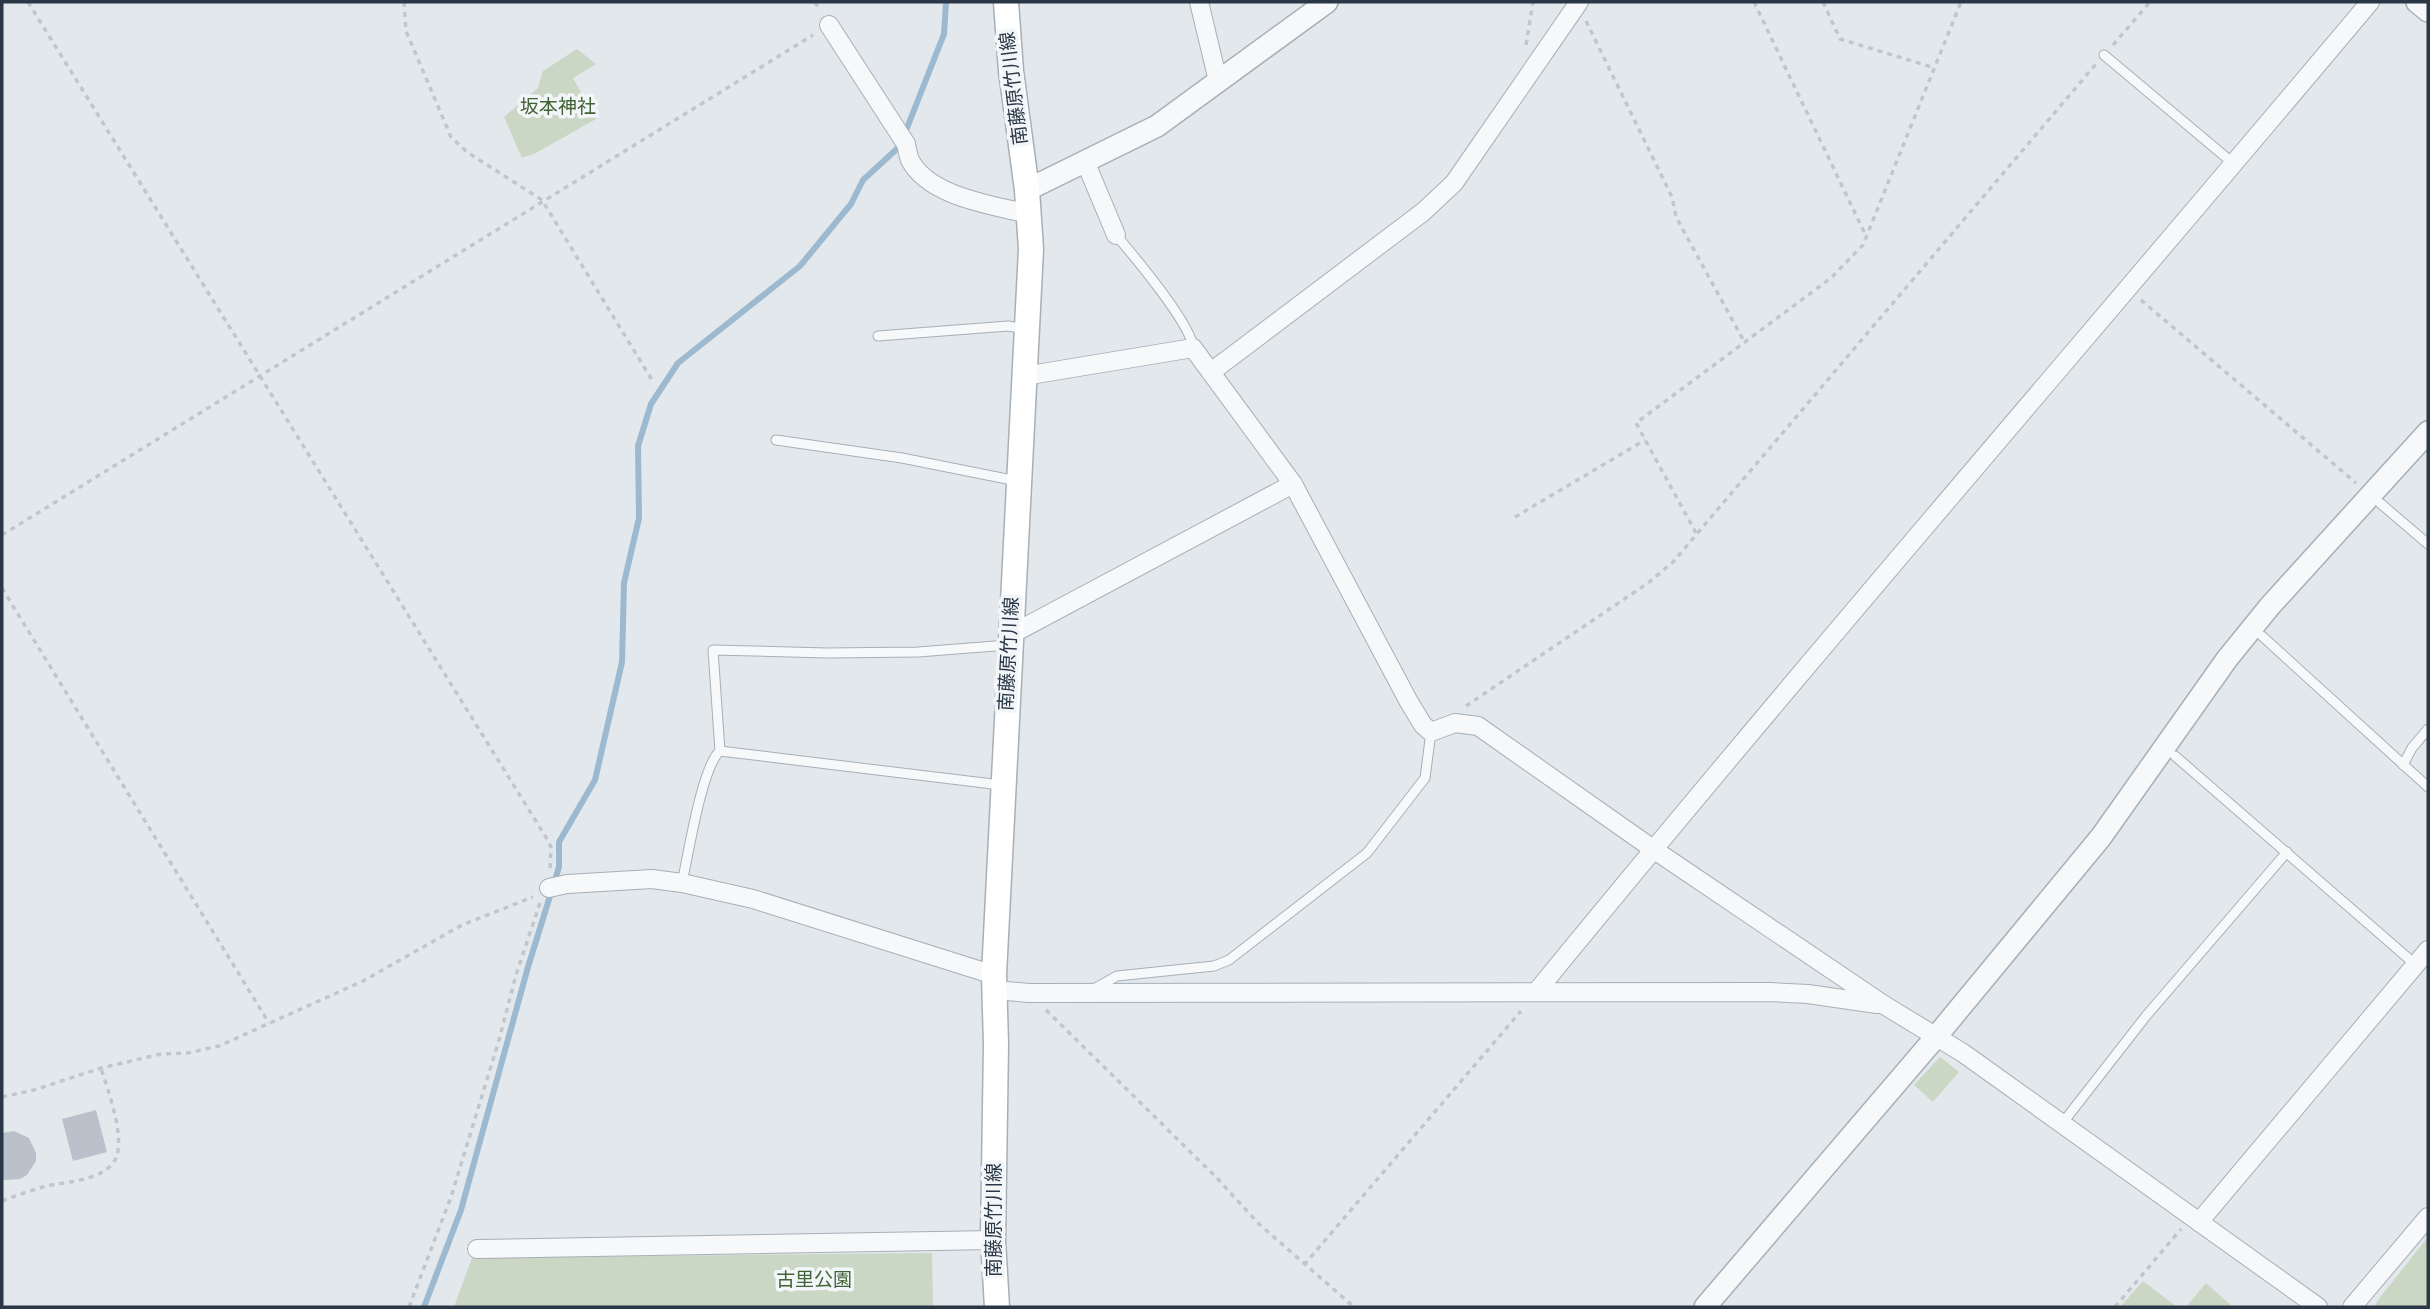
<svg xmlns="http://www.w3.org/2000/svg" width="2430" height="1309" font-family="Overpass,'Noto Sans JP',sans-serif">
<rect width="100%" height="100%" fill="#e3e8ec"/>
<!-- green -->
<g fill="#cad7c4">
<polygon points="577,49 596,64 573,78 596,119 536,153 522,158 504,117 538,88 543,71"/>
<polygon points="1940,1057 1959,1072 1933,1102 1914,1085"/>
<polygon points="2428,1237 2428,1307 2374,1307 2378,1300"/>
<polygon points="932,1253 933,1307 454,1307 472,1258"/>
<polygon points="2143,1281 2177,1307 2120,1307"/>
<polygon points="2206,1283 2233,1307 2186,1307"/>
</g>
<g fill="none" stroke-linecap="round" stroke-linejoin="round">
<!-- stream -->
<g stroke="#9cb9cf" stroke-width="6">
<polyline points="905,133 944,34 946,2"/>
<polyline points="424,1307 461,1210 528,967 559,867 559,842 595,780 622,662 624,583 639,518 638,446 651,404 678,363 800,266 851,204 863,180 899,147"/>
</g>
</g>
<!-- building -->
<g fill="#bac1cb">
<polygon points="96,1110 107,1152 73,1161 62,1119"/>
<polygon points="14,1131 29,1138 36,1153 36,1161 27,1175 20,1179 4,1180 2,1179 2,1133"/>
</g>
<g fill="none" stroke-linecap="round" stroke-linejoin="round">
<!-- service casing -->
<g stroke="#a7afb7" stroke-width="11">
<g id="service">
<polyline points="2104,55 2234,164"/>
<path d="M 1116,235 C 1133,255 1192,325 1193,348"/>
<polyline points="878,336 1008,326 1025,329"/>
<polyline points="776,440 902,458 1017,481"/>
<polyline points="2380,503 2428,544"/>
<polyline points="2262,636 2428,787"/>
<polyline points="720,751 713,650 827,653 918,652 1008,645"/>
<polyline points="2175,756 2416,965"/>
<polyline points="2403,765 2412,748 2428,729"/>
<path d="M 682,883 C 688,856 702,766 720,751 L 1001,785"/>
<polyline points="1092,990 1117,976 1214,966 1229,960 1367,853 1425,778 1431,732"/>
<polyline points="2061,1125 2146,1016 2287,852"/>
</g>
</g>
<!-- minor casing -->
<g stroke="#a7afb7" stroke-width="20">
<g id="minor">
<polyline points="1199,2 1218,81"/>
<path d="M 829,25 L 906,144 C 907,149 908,155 910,160 C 929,197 993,205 1028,214"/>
<polyline points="1085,161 1116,235"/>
<polyline points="1211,372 1423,212 1454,183 1579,2"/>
<polyline points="1024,376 1193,348 1293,484 1409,702 1423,725 1431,732 1455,723 1478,726 1653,849 1884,1005 1963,1053 2318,1307"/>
<polyline points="1010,635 1293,484"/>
<polyline points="549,888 567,884 652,879 682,883 753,899 994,975"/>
<polyline points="995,990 1029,993 1769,992 1808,994 1877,1004"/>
<path d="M 1537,991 C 1810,657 2093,332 2370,2"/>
<polyline points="2199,1222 2428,950"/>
<polyline points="477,1249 993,1240"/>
<polyline points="2352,1307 2428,1217"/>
</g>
</g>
<!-- tertiary casing -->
<g stroke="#a7afb7" stroke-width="24">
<g id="tertiary">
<polyline points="2417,2 2428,11"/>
<polyline points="1027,190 1157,126 1327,2"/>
<polyline points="1705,1307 1935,1038 2101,837 2227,659 2270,606 2428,432"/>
</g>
</g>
<!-- secondary casing -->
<g stroke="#a7afb7" stroke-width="27">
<polyline id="secondary" points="997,1307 993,1240 996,1044 994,975 1031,249 1027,190 1011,71 1006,2"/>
</g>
<!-- path -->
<g stroke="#c1c6cb" stroke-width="3.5" stroke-dasharray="5 5" stroke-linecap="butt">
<polyline points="28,2 547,839 551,847 550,871"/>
<polyline points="404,2 406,31 451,137 467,152 542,200 652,380"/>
<polyline points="815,2 820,10"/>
<polyline points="1754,2 1866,236"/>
<polyline points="1823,2 1840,39 1935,68"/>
<polyline points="1586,21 1672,197 1676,217 1745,343"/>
<polyline points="1526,45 1533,2"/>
<polyline points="2113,45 2150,2"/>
<polyline points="2141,300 2356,483"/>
<polyline points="1515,517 1645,440"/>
<polyline points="1696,533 1636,423 1831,278 1863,245 1961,2"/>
<polyline points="2,535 813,35"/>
<polyline points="2,588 269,1023"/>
<polyline points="1466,706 1648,583 1673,562 2096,64"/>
<polyline points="1046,1010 1215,1176 1259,1224 1354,1307"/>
<polyline points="2,1097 34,1090 101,1068 161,1054 188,1053 219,1046 363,981 462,925 533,897"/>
<path d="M 2,1201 C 15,1196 29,1191 43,1187 C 64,1181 105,1182 116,1158 C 125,1135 108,1091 101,1068"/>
<polyline points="1304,1265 1521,1011"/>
<polyline points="409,1307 451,1197 499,1040 516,975 540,903"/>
<polyline points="2115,1307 2181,1229"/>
</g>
<!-- service -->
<use href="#service" stroke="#f6f8fa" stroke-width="9"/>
<!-- minor -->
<use href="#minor" stroke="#f6f8fa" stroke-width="18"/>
<!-- tertiary -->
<use href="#tertiary" stroke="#f6f8fa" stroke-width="21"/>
<!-- secondary -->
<use href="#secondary" stroke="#fff" stroke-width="24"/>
</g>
<g text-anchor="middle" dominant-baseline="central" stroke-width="7" stroke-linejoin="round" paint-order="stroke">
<!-- street labels -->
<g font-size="19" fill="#293746" stroke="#f3f6f9">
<text transform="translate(1015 88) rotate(-97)">南藤原竹川線</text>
<text transform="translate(1010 654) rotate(-87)">南藤原竹川線</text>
<text transform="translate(995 1220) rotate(-90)">南藤原竹川線</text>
</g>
<!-- park labels -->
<g font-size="19" fill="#426335" stroke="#f3f6f9">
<text x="558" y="108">坂本神社</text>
<text x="814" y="1281">古里公園</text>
</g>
</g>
<!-- border -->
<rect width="2430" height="1309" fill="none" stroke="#293746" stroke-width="7"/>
</svg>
